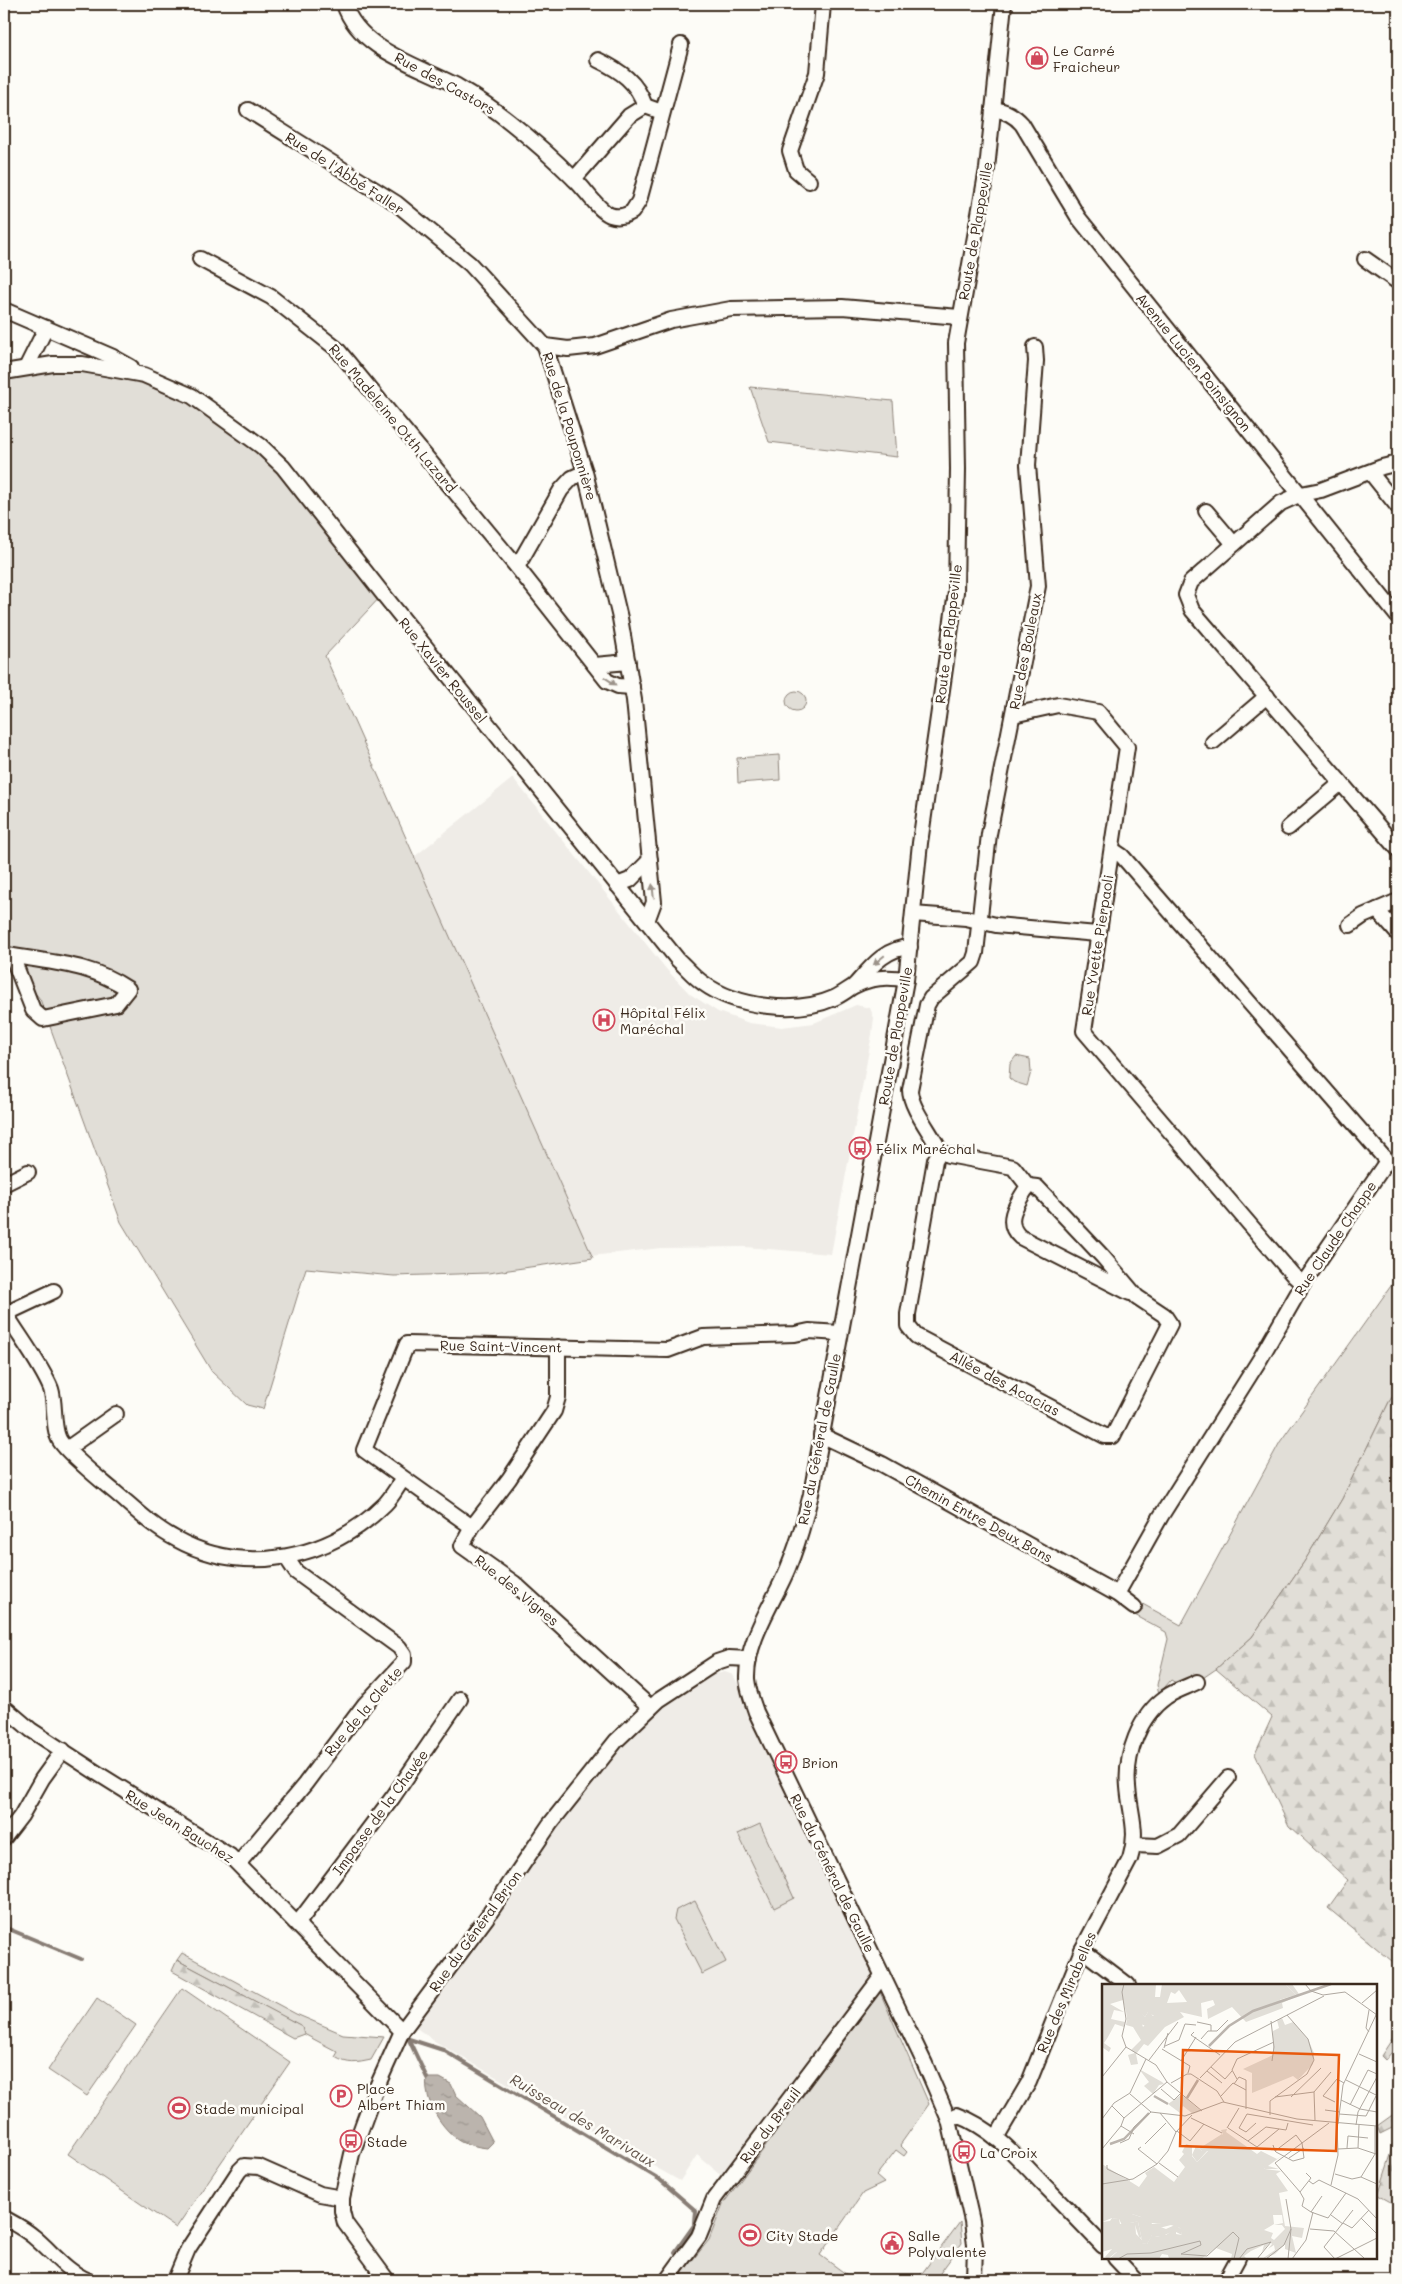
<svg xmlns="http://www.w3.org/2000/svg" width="1402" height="2284" font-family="Mali,sans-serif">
<defs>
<pattern id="forest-firs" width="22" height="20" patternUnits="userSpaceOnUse" patternTransform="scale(1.25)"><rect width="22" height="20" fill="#e1ded7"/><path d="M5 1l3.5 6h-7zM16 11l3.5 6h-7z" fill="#c2bfb8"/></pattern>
<pattern id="water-ripples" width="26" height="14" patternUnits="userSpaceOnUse" patternTransform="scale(1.25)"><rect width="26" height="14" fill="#bbb4ad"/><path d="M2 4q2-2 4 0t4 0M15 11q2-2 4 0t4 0" fill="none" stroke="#99938c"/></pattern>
</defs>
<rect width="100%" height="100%" fill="#fdfcf7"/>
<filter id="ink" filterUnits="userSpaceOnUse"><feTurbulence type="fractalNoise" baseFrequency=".02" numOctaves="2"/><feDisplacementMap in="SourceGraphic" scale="10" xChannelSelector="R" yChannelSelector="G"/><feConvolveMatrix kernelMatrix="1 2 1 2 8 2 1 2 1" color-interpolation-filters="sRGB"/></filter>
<g filter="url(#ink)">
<!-- built -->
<g fill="#efece7">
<polygon points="513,778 667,970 690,994 718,1012 749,1023 782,1027 814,1023 856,1005 870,1008 874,1018 872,1034 831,1254 745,1247 661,1248 565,1259 404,865"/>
<polygon points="725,1672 733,1675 737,1682 876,1976 724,2177 697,2155 680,2181 529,2096 436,2042 415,2027 491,1928 556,1826 614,1753 647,1722 686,1690 714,1674"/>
</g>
<!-- green -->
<g fill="#e1ded7" stroke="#8e847a">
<polygon points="82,364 192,396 261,446 383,594 325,656 593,1258 488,1273 394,1276 306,1268 263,1409 247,1405 212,1372 121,1222 40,999 31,988 23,969 28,965 24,955 4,955 4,372"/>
<polygon points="750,387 893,401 897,457 769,442"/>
<circle cx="796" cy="701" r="10"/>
<polygon points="779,755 780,780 738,783 737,758"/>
<polygon points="1016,1056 1030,1059 1031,1072 1027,1086 1014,1082 1009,1078 1010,1064"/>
<polygon points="1398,1276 1398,1388 1389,1402 1342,1499 1304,1562 1252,1637 1216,1669 1197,1682 1176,1683 1171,1680 1159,1694 1157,1685 1168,1639 1166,1632 1131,1613 1137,1601 1181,1625 1280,1442"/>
<polygon points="760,1824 794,1898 774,1908 738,1834"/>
<polygon points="695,1901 726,1962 702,1974 674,1919 676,1910"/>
<path d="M 182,1953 L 296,2014 L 343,2034 L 384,2037 L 371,2060 C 357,2063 348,2065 335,2057 L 338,2052 L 304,2034 L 301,2026 L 177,1960 Z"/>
<polygon points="182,1988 290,2062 176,2228 68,2154"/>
<polygon points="880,1992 929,2104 900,2145 907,2152 904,2156 896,2150 876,2176 884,2183 863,2193 820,2255 854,2280 676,2280 709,2240 723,2204"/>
<polygon points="97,1998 136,2025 87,2096 48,2070"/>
<polygon points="960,2222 962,2243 935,2280 917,2280"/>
</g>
<!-- forest -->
<g fill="url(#forest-firs)" stroke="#8e847a">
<polygon points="1398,1388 1398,1966 1328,1908 1348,1880 1289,1826 1255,1754 1272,1717 1216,1669 1252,1637 1304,1562 1342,1499 1389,1402"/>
<polygon points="177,1960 302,2026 304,2034 293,2038 172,1971"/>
<polygon points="1398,2030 1398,2045 1385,2060 1381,2056"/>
<polygon points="1398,2111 1398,2125 1380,2134 1377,2126"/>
<polygon points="1398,2133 1398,2206 1378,2195"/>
</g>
<!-- water -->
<path fill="url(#water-ripples)" stroke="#887d74" d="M 427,2078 L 440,2078 L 451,2084 L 456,2095 L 480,2117 L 493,2142 L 487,2148 C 478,2147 469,2145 461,2141 C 442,2131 423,2099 427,2078 Z"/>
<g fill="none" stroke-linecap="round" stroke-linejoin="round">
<!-- stream -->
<g stroke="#887d74" stroke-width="4">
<polyline points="4,1927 81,1959"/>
<polyline points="409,2039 443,2050 659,2179 696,2211 695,2224 675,2252"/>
<polyline points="409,2040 427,2078"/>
<polyline points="681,2273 684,2280"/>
</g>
<!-- minor casing -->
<g stroke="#3b2a1e" stroke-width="18">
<g id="minor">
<path d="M 344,4 C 359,50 418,65 457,86 C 476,97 494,109 510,122 C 533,140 555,160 575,180 C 586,190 597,209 610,215 C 618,218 625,216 632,212 L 639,201 L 681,45"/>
<path d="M 598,60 C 621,71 637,82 645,106"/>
<path d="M 993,109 C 1006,111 1014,115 1022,124 L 1078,217 L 1398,617"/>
<polyline points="248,110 396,203 470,264 545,346"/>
<polyline points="574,179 629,116 645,106 662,112"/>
<polyline points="809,181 796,170 790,151 817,73 823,4"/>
<polyline points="200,259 271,297 337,349 517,567 607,681 618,686 632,687"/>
<polyline points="1365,259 1398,282"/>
<polyline points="4,310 113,357 131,367"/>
<polyline points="26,368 46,328"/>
<path d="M 4,372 L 53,364 L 82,364 L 144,375 L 192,396 L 261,446 L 283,467 L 383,594 L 678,960 C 686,967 694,977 703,983 C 736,1007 796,1015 834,998 C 841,995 847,990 854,986 C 870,978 889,976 906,980"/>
<polyline points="1398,463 1382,467 1321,490 1301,494 1281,503 1191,582 1186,595 1192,610 1398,849"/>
<polyline points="1370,472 1398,507"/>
<polyline points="1206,511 1234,544"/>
<polyline points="517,567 561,490 572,478 585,472"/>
<polyline points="595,665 628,662"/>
<polyline points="1013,715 1058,705 1098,712 1127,747 1084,1031 1293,1275 1303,1284"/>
<polyline points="1213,742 1267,696"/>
<polyline points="1288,828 1341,783"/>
<polyline points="1113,850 1122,856 1387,1161 1303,1284 1260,1359 1161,1516 1117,1594"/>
<polyline points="617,885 630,880 650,860"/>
<polyline points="1377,910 1398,934"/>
<polyline points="913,914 966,918 996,925 1097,934"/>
<polyline points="647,921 654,902 634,700 620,618 585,472 545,346 568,349 595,346 671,320 731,309 842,307 959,317"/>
<polyline points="1350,925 1363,916 1398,901"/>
<path d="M 4,954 C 49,963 87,962 128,989 L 116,1004 L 43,1019 L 33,1010 L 12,956"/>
<path d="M 855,985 C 871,967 885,948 910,947"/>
<path d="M 940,1151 L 948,1155 L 1013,1167 L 1028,1186 C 1017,1203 1003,1222 1020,1237 L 1130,1293"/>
<polyline points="4,1184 28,1172"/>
<path d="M 1028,1186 L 1037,1187 L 1103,1257 L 1137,1297 L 1164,1315 L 1170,1324 L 1113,1436 L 1105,1436 L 916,1336 L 908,1326 L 908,1314 L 935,1160 L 940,1151 C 932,1134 910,1107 910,1090 L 927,1005 L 931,998 L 973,962 L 976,953 L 989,834 L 1038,586 L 1028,465 L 1036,361 L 1035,347"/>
<path d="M 4,1311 C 18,1335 41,1364 51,1389 C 56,1404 52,1429 60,1441 C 69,1455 102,1481 116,1493 C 135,1509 153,1527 176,1539 C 245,1577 330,1559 385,1504 C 392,1497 397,1487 403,1479"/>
<polyline points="5,1314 54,1291"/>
<polyline points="558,1347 558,1397 554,1411 509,1479 472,1527 462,1546 514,1583 650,1707"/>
<polyline points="821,1435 882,1464 1117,1594 1134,1607"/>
<polyline points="68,1448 116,1414"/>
<polyline points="472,1527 364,1450 407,1344 668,1350 703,1337 795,1334 809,1331 839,1333"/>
<polyline points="4,1707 31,1730 97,1773 230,1856 402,2031"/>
<polyline points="4,1838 21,1816 42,1779 63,1750"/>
<polyline points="1135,1845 1158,1846 1179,1835 1228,1778"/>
<polyline points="239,1863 305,1784 365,1704 404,1662 404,1654 399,1647 296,1572 286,1557"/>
<polyline points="298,1923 393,1797 460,1699"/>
<polyline points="1082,1950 1128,1985"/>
<path d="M 949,2120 L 957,2115 C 993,2128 1018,2158 1044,2185 C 1064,2205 1084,2226 1103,2246"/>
<path d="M 996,2138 L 1029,2082 L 1082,1950 L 1130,1859 C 1139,1831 1130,1814 1128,1787 C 1125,1755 1139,1716 1166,1697 C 1174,1691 1187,1687 1197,1682"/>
<path d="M 4,2218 C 15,2224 25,2229 34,2237 C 52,2252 66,2271 87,2280"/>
<polyline points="1115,2258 1136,2280"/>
<polyline points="175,2280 188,2249 239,2171 244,2166 259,2167 320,2194 342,2198"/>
<polyline points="387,2280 345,2223 342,2211 342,2198 352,2154 375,2091 402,2031 487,1917 550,1824 616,1741 659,1700 717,1662 729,1658 749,1659"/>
<polyline points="667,2280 699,2236 714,2199 882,1976"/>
<path d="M 974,2280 L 975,2245 L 972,2221 L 949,2120 L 925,2064 L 756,1712 C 752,1701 748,1690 747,1679 C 746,1640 774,1602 788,1568 C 798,1544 805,1519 811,1494 L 906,980 L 920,843 L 956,592 L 958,469 L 956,343 L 987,169 L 1004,4"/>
<polyline points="1226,2280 1238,2258"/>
</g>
</g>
<!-- minor -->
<use href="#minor" stroke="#fdfcf7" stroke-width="14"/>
</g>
<!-- one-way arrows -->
<defs><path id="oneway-solid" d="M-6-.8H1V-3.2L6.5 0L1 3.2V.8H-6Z" transform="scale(1.25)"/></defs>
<g fill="#9c938a">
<use href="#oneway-solid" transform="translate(610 681) rotate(34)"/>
<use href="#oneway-solid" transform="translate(653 891) rotate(-96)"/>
<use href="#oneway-solid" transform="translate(879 960) rotate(140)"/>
</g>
</g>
<!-- icons -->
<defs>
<g id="shop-ring" transform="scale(1.125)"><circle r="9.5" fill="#fdfcf7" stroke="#d1495b" stroke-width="1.5"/><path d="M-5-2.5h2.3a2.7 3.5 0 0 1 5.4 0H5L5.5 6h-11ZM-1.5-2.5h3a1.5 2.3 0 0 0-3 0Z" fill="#d1495b"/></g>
<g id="hospital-ring" transform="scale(1.125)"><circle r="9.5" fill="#fdfcf7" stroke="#d1495b" stroke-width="1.5"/><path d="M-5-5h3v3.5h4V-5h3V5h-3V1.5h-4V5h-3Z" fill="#d1495b"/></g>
<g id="bus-ring" transform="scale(1.125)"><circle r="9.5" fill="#fdfcf7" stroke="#d1495b" stroke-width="1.5"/><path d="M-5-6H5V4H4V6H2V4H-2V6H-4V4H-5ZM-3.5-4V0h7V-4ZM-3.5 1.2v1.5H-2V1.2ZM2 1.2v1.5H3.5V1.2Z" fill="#d1495b"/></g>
<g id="parking-ring" transform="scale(1.125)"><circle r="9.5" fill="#fdfcf7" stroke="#d1495b" stroke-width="1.5"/><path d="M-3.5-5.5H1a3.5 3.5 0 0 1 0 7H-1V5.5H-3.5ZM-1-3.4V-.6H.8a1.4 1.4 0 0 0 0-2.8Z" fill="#d1495b"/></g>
<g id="stadium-ring" transform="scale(1.125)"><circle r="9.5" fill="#fdfcf7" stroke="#d1495b" stroke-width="1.5"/><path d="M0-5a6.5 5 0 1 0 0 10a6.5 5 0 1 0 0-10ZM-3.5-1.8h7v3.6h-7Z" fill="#d1495b"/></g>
<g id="civic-ring" transform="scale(1.125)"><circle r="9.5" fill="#fdfcf7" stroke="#d1495b" stroke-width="1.5"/><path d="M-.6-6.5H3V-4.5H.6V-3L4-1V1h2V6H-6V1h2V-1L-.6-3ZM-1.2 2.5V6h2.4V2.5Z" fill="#d1495b"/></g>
</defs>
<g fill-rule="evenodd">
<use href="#shop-ring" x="1037" y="58"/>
<use href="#hospital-ring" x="604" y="1020"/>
<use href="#bus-ring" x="860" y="1148"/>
<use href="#bus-ring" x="786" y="1762"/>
<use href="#parking-ring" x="341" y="2096"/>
<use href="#stadium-ring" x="179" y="2108"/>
<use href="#bus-ring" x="351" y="2141"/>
<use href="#bus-ring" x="964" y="2152"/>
<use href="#stadium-ring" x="750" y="2235"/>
<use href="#civic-ring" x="892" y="2243"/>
</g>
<g text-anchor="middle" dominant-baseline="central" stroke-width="5" stroke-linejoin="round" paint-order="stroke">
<!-- poi labels -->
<g font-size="14" fill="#3b2a1e" stroke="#fdfcf7" text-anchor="start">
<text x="1053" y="50">Le Carré<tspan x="1053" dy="16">Fraicheur</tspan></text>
<text x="620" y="1012">Hôpital Félix<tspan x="620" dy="16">Maréchal</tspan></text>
<text x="876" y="1148">Félix Maréchal</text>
<text x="802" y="1762">Brion</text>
<text x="357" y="2088">Place<tspan x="357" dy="16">Albert Thiam</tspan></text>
<text x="195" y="2108">Stade municipal</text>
<text x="367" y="2141">Stade</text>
<text x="980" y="2152">La Croix</text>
<text x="766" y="2235">City Stade</text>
<text x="908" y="2235">Salle<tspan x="908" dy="16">Polyvalente</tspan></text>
</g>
<!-- street labels -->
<g font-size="14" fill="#3b2a1e" stroke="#fdfcf7">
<text transform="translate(445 83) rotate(29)">Rue des Castors</text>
<text transform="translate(345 173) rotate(33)">Rue de l'Abbé Faller</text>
<text transform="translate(975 231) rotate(-80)">Route de Plappeville</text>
<text transform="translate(1194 362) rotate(51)">Avenue Lucien Poinsignon</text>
<text transform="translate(393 418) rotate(50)">Rue Madeleine Otth Lazard</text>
<text transform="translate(570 426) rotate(73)">Rue de la Pouponnière</text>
<text transform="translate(948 634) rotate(-83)">Route de Plappeville</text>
<text transform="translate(1025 651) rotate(-79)">Rue des Bouleaux</text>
<text transform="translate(443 670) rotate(51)">Rue Xavier Roussel</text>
<text transform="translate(1097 945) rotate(-81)">Rue Yvette Pierpaoli</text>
<text transform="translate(895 1036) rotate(-80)">Route de Plappeville</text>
<text transform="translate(1335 1238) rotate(-56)">Rue Claude Chappe</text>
<text transform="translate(501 1346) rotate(1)">Rue Saint-Vincent</text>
<text transform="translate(1005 1383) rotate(28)">Allée des Acacias</text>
<text transform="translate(819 1439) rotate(-79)">Rue du Général de Gaulle</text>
<text transform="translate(979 1518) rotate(29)">Chemin Entre Deux Bans</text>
<text transform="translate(517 1590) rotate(39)">Rue des Vignes</text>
<text transform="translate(363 1711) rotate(-50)">Rue de la Clette</text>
<text transform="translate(380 1812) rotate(-54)">Impasse de la Chavée</text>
<text transform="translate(180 1826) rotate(32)">Rue Jean Bauchez</text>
<text transform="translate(833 1873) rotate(64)">Rue du Général de Gaulle</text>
<text transform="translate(475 1931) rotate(-54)">Rue du Général Brion</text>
<text transform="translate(1066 1992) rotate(-67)">Rue des Mirabelles</text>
<text transform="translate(770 2125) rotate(-53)">Rue du Breuil</text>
</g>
<!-- water labels -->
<g font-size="15" font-style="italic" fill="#615349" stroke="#fdfcf7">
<text transform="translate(583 2120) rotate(31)">Ruisseau des Marivaux</text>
</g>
</g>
<!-- overview -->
<g transform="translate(1102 1984)">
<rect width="275" height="275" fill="#fdfcf7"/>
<path d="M 183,0 L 194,11 L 177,16 L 171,1 ZM 47,26 L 52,34 L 44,42 L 25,35 L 24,27 L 39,28 L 43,33 ZM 180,34 L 183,41 L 191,38 L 206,55 L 212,69 L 211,80 L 196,96 L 191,92 L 150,109 L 150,89 L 141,85 L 171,71 L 171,47 L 177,44 L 175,36 ZM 79,111 L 85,115 L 99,127 L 91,130 L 81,122 L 78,127 L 82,132 L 66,120 ZM 125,145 L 124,148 L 155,170 L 159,167 L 175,175 L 181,171 L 166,182 L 177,185 L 163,185 L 153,173 L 122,153 L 119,146 ZM 94,162 L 100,167 L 106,166 L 95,178 L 90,171 ZM 0,228 L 30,230 L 59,240 L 50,239 L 47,246 L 50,252 L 45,260 L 26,258 L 6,275 L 3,273 L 10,265 L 0,268 L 0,238 L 8,237 L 10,234 L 17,235 L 18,240 L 33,238 L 34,250 L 40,256 L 36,238 L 0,232 ZM 73,241 L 79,245 L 80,251 L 72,247 L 58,253 L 53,252 L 53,244 L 56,242 L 64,245 Z" fill="#e1ded7"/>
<path d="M 0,0 L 54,0 L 53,13 L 58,13 L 60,0 L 172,0 L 178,16 L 194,11 L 183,0 L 190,0 L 197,10 L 204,8 L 180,19 L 181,24 L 144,38 L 130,23 L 106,35 L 105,25 L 113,21 L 111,16 L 99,19 L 100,33 L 78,28 L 82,33 L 63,43 L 46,62 L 42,60 L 34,70 L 36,80 L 29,81 L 26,71 L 33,69 L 29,66 L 39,56 L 31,43 L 24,41 L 25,35 L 39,37 L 41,43 L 48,35 L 45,32 L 52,32 L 46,28 L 43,33 L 39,29 L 24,28 L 21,16 L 8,20 L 22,28 L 12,26 L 9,35 L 23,38 L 22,43 L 13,40 L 6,53 L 2,59 L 9,64 L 7,68 L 0,63 ZM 77,6 L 85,18 L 65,19 L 69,8 L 73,10 ZM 37,85 L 60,98 L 62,100 L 57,101 L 51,110 L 42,102 L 47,98 ZM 120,150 L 157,175 L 163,185 L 179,187 L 174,190 L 186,207 L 177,209 L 183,242 L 202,244 L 200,254 L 190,252 L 194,269 L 183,265 L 183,260 L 173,270 L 160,275 L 173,266 L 172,261 L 166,265 L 170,260 L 168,258 L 160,268 L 162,261 L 149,267 L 142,272 L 145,275 L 129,275 L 130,270 L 114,264 L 99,275 L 67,275 L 66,271 L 60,270 L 57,275 L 7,275 L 15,268 L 11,269 L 13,265 L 27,257 L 33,258 L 37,253 L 32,238 L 20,241 L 17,235 L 10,234 L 0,238 L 0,232 L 6,231 L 0,228 L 0,180 L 37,203 L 45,192 L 43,189 L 52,183 L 72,198 L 83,183 L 77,176 L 82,170 L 80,168 L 84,160 L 90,162 L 90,172 L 95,178 L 106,167 L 100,167 L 93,161 L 98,164 ZM 30,230 L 39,233 L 40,237 L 59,240 L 38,240 L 40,251 L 44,252 L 42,243 L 47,243 L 47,252 L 50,251 L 45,260 L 35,258 L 38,253 L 40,256 L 36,238 L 24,234 L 30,234 ZM 171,231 L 180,231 L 181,239 L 172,241 L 180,241 L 183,245 L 172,256 L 169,254 L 171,249 L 162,246 L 172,240 ZM 69,241 L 78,244 L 80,251 L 74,250 L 74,244 L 64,251 L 58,248 L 58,253 L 53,252 L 53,245 Z" fill="#e1ded7" fill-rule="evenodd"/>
<path fill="none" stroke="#bbb4ad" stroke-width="2.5" d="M 107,62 L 127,42 L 151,27 L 229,0M 52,112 L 66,120M 85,114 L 96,96M 8,160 L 22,155 L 47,129"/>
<path fill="none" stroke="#afa8a0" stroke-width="1" d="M 22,0 L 20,8 L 24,35 L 20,52 L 24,63 L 54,81 L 65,98 L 100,127M 203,0 L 209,7 L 221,11 L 243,8 L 275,31M 260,19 L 275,6M 169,37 L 172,63 L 170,77M 95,38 L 109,41 L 109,47M 92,48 L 89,51 L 118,71M 267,48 L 264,44 L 267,26M 99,55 L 106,47 L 115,47 L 126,36M 63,62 L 77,56 L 83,40 L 94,41M 62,64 L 66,49M 60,65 L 88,82 L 86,89M 257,70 L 275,78M 47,76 L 76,38M 79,77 L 94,53M 109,83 L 123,95 L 130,87M 105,87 L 120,99M 0,93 L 24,63M 98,94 L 133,58 L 222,12M 135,95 L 130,86 L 135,75 L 172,58M 244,96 L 274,111M 69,99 L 85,90 L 89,90 L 115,107 L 122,118M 132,100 L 137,93 L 144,96 L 144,125M 59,105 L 72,116 L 78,110M 212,108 L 229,88M 28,110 L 49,128 L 83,132 L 121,118 L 195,135 L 275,142M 119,112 L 131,99 L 144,106M 173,113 L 212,108 L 213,136M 189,113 L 219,84M 239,116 L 258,125 L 275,128M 233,118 L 221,112 L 235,95 L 242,99M 248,121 L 266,86 L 275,90M 10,122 L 22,134M 223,126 L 238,128M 58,129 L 74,148M 237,130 L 264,132 L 274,112M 168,131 L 168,117 L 205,90 L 212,76 L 206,55 L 185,31M 89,134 L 120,149M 0,135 L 12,119 L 28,109 L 44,75M 154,139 L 144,148 L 137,144 L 145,130 L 211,141M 227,139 L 173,179 L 198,208 L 202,215 L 200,222 L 209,228 L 226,234 L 244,209M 236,140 L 241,101 L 275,29M 254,141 L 256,128 L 275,93M 125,144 L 137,124M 126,144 L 155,163 L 177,145M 75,147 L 88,157 L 102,140M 32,150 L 19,142 L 22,134 L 65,98M 146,157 L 164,143 L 184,146 L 186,139M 18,159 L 27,155 L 32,143 L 49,128M 43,160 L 64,139M 171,161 L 173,167 L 174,168 L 191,177 L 202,174 L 200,159 L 194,151 L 173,167M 39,163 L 36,165 L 55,180M 245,164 L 246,152 L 266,154M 256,164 L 257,141M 0,165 L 19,142M 236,165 L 256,164 L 274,170M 187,174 L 202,164M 57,179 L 76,193M 5,181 L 5,185 L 28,196M 233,190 L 250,195 L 259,193 L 275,200M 259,193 L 273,170 L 273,142M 207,197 L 211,200 L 217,196 L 256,215 L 275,235M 0,200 L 31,195 L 55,180 L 66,167 L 74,148 L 90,131M 229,201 L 236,171 L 235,140M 198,208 L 209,194 L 204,189M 184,215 L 189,245M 209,228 L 220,212M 229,231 L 241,240M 259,234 L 275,250M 241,239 L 250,244 L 267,226M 208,245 L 232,247 L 262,274M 16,275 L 25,270 L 49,269 L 98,257 L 99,261 L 79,270 L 105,272 L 131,248 L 137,254 L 132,275M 137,275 L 145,265 L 169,258 L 155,275M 164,275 L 182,261 L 189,245 L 186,275M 190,275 L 204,256 L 211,228M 233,275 L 222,263 L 251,226M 233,275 L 275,254"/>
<path fill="#e8590c" fill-opacity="0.15" stroke="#e8590c" stroke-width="2.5" d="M 81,66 L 237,71 L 234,167 L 78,162 Z"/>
<rect width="275" height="275" fill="none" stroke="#3b2a1e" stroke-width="2.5"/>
</g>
<!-- margin -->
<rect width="1402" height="2284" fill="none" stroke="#fdfcf7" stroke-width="20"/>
<rect x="10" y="10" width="1382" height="2264" fill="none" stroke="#3b2a1e" stroke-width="2" filter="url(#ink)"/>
</svg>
